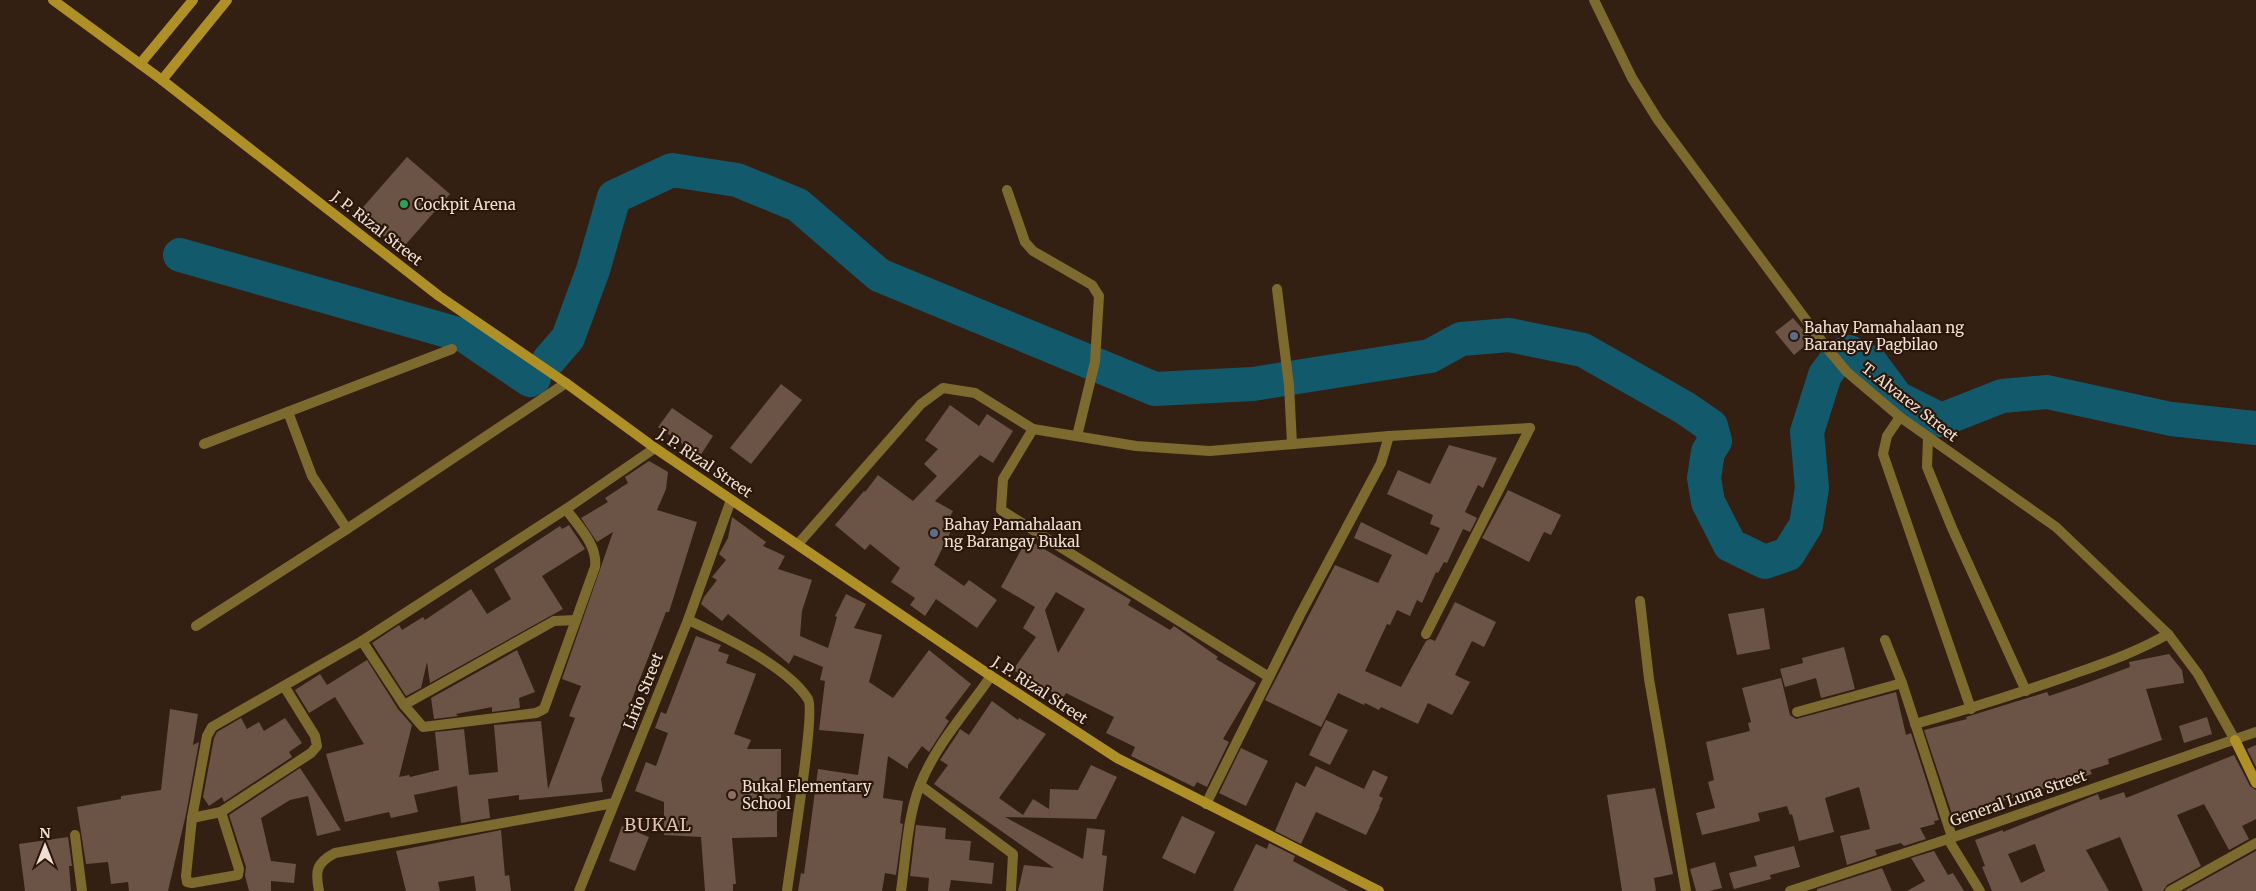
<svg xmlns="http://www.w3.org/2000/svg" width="2256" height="891" font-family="Merriweather,serif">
<rect width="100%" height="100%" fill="#342013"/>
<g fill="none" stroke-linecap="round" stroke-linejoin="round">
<!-- river -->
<g stroke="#13596c" stroke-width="34">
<polyline points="180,255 465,336 530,380 534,378"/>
<polyline points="549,360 568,338 593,270 614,197 672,170 737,180 798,205 879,275 1155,389 1253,384 1430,356 1461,339 1509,335 1583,350 1685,408 1711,426 1715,441 1708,452 1704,478 1708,502 1730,545 1765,562 1788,554 1806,525 1812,488 1807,432 1825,375 1839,356 1849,352 1871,363 1897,398 1941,420 2002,396 2047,392 2171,419 2256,428"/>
</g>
</g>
<!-- building -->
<g fill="#6b5345" fill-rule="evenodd">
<polygon points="407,157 450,194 400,251 358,213"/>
<polygon points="1793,318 1812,340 1794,355 1775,332"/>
<polygon points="781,384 802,400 751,464 730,448"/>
<polygon points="950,405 979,426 987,414 1013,431 993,463 980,455 935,501 953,511 944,528 951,531 934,565 964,586 969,580 997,600 977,628 936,599 925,616 910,605 915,598 891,582 900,568 870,544 865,550 835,525 864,491 865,492 878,475 913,501 937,476 924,464 938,449 925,440"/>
<polygon points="672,408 713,436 700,456 658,427"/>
<polygon points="1449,445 1497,458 1483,488 1478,485 1465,512 1477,518 1470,532 1463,529 1447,563 1444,562 1438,573 1436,572 1422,603 1417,600 1410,616 1397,610 1390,625 1387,624 1365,671 1401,687 1426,641 1430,639 1435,641 1455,602 1496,622 1484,647 1472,641 1455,675 1470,682 1452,715 1428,703 1418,724 1381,707 1379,710 1365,703 1364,705 1338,693 1321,727 1265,700 1335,565 1378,583 1392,555 1354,538 1361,522 1427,555 1440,528 1430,524 1433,515 1387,494 1398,470 1430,484"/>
<polygon points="649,461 668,472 666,489 657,510 697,522 669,612 666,612 601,779 603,792 519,800 519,795 488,799 490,818 461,823 457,786 414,795 418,812 391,818 389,812 345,822 326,754 364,744 335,697 309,713 295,690 320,674 327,685 367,660 398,709 412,725 399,777 409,775 410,777 439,770 435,732 464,729 469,775 498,772 494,725 541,721 548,789 575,718 569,716 581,686 562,679 613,532 597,542 581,518 608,502 605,498 628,483 625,477"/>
<polygon points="1508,490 1561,515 1551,535 1544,532 1529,562 1482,538"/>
<polygon points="732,517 766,542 763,546 785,556 778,569 812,580 802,611 800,636 828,648 837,617 835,616 846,594 866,604 854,628 882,635 869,682 893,698 929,650 971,684 945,718 949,721 929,752 922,746 908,765 908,769 888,756 883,798 903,801 900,823 903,824 896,875 885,873 882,891 798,891 801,873 804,874 818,769 858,775 864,734 819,730 825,681 820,680 823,667 794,655 789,664 728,614 722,621 701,604 704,597 717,580 712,577 726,560 719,554 728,538"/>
<polygon points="569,525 585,549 542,576 563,609 430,683 427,662 421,688 406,696 372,643 399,625 402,630 423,617 425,620 471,589 487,614 511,599 494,569 560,526 562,529"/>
<path d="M 1027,539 L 1131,600 L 1128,605 L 1170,630 L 1174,626 L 1218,657 L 1216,659 L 1256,683 L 1223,739 L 1229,742 L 1207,787 L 1197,782 L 1194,787 L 1131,756 L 1135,747 L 1106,733 L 1114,717 L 1066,693 L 1063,698 L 1013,670 L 1036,637 L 1023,628 L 1035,607 L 1001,587 ZM 1056,592 L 1085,609 L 1058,653 L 1045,610 Z"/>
<polygon points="1764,608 1770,649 1737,655 1728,614"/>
<polygon points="696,636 721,645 718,651 729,655 726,663 756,674 734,734 751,740 747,749 781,749 781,811 777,811 777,837 732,838 736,884 733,884 733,891 705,891 701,837 664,835 664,802 635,791 646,762 656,766 668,733 655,728 661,712 666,714"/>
<polygon points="1844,647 1855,689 1821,698 1816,678 1785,687 1780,669 1803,663 1802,658"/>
<polygon points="517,650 535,692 519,698 520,708 492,712 492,707 456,714 458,716 434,719 431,698"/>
<polygon points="2169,654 2182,670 2184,683 2146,689 2162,740 2108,759 2109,764 2090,770 2092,774 1996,803 1997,806 1953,817 1924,730 1967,719 1966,717 2047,692 2049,696 2079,686 2130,667 2129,662"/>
<polygon points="1781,678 1790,715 1796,719 1896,692 1906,735 1911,733 1939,820 1934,821 1935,824 1920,828 1926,839 1904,846 1901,843 1875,850 1877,855 1847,865 1840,836 1870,829 1859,787 1825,798 1834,832 1799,841 1792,814 1790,815 1787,806 1758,813 1760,821 1702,835 1696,813 1715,808 1708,782 1714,780 1706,742 1750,731 1748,723 1751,722 1742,688"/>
<polygon points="992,701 1018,720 1019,718 1046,734 999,798 1023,815 1033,799 1049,809 1050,789 1078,790 1091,765 1117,777 1096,819 1005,817 1083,859 1087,828 1105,830 1102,855 1107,856 1103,891 1018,891 1024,865 1054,868 934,784 948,765 940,760 958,733 960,729 969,735"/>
<polygon points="170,709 198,714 193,745 199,742 186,814 168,891 129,891 128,882 111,884 108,862 86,864 77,807 121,799 121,796 161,790"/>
<polygon points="2207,717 2212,734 2184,743 2179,726"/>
<polygon points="241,718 247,729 259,722 264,731 285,718 302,743 289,752 292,757 224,802 222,797 209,806 203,797 214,738 217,732"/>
<polygon points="1326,720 1348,730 1330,765 1309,755"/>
<polygon points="2256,745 2256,767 2247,749"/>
<polygon points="1241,748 1268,761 1246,806 1219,793"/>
<path d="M 2234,755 L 2250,786 L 2256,790 L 2256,819 L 2242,826 L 2249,839 L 2229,850 L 2204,804 L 2177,815 L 2201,866 L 2167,885 L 2163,891 L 2143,891 L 2120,837 L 2086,850 L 2109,891 L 1992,891 L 1982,867 L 1985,866 L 1975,840 L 2003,830 L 2003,832 L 2098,794 L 2100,800 L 2124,792 L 2126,798 ZM 2035,844 L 2045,871 L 2021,883 L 2008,854 Z"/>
<polygon points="1316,766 1364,789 1373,770 1388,777 1379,796 1383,798 1379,807 1380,807 1366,835 1316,812 1301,844 1275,831 1296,782 1305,787"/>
<polygon points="300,768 341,830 317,836 308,796 290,800 261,818 271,861 296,864 294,883 271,881 271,891 249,891 245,876 246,867 229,815"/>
<polygon points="1655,788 1673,874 1654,878 1656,891 1622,891 1607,795"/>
<polygon points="1182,816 1215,832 1195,874 1162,858"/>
<polygon points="916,825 946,828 945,839 971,841 969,860 994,863 992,884 951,880 949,891 928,891 929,878 910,876"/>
<polygon points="622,826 649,837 635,871 609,861"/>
<polygon points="501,830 505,876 509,875 511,891 476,891 474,876 438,882 440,891 406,891 396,851"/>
<polygon points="68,837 72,866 69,866 71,891 25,891 19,844"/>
<polygon points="1269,843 1295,856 1293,861 1349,891 1233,891 1256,844 1267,849"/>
<polygon points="1794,846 1800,867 1770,875 1771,879 1734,889 1729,873 1757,866 1754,856"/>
<polygon points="1934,851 1948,875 1953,873 1964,891 1907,891 1925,881 1911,858"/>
<polygon points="2256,851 2256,891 2184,891"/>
<polygon points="1715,862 1722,888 1709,891 1696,891 1690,869"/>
<polygon points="1882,868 1892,891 1817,891 1817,889"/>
</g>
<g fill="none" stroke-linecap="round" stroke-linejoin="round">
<!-- street -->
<g stroke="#7c6a2f" stroke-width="10">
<polyline points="1594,0 1632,78 1658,120 1826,347 1847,372 1900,417 2056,527 2168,634 2198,674 2235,740"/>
<polyline points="1007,190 1025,242 1033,251 1092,285 1099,296 1095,362 1077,436"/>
<polyline points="1277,289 1289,385 1292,444"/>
<polyline points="288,412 312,476 347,529"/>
<polyline points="1900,417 1887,436 1883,454 1971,709"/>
<polyline points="1033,429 1003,479 1001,510 1269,677"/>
<polyline points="1928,437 1927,467 1952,528 2026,691"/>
<polyline points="204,444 452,349"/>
<polyline points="798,544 921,404 943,388 975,393 1033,429 1136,446 1210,451 1389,436 1530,428"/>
<polyline points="1640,601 1649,679 1686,891"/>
<path d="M 688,620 C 723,636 787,666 808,699 C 816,712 790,865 787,891"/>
<polyline points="196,626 347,529 566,383"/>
<polyline points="1426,634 1530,428"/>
<polyline points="1885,640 1902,683 1952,837"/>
<path d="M 362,641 L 404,705 L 423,727 L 536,713 L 544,709 L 595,567 C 598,545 578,526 566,509"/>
<polyline points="404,705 554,621 576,620"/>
<polyline points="1797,712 1902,683"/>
<path d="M 1915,724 C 1966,710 2016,694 2065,677 C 2101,664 2135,653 2168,634"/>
<polyline points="920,785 1013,854 1011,891"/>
<polyline points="1206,804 1300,615 1381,463 1389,436"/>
<polyline points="221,812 239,869 238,875 192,883 187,882 186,876 192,818 207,736 212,727 362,641 566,509 655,448"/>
<polyline points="192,818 221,812 311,753 317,746 315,736 284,686"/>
<polyline points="75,835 82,891"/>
<polyline points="1948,839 1980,891"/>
<path d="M 319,891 C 315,871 316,863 335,853 L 614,803"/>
<polyline points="579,891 688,620 731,500"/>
<path d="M 901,891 C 906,857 907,818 920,785 C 935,746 967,711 991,676"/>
<polyline points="1790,891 1948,839 2256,732"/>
<polyline points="2170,891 2256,843"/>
</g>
<!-- secondary -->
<g stroke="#ae9027" stroke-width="10">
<polyline points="53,0 162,80 439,296 566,383 655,448 991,676 1117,758 1379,891"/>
<polyline points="140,64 193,0"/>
<polyline points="162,80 227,0"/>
<polyline points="2235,740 2256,783"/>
</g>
</g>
<!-- markers -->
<circle fill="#2e9e5b" stroke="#2a1709" stroke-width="2" cx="404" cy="204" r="5"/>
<g fill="#5c6f8a" stroke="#2a1709" stroke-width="2">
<circle cx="1794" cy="336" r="5"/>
<circle cx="934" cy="533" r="5"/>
</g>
<circle fill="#8d6e63" stroke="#2a1709" stroke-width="2" cx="732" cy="795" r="5"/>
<g text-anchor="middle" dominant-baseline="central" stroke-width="4.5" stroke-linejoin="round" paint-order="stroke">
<!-- poi labels -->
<g font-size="15" fill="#eddfd6" stroke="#2a1709" text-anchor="start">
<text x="414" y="204">Cockpit Arena</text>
<text x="1804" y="327">Bahay Pamahalaan ng<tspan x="1804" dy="17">Barangay Pagbilao</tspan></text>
<text x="944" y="524">Bahay Pamahalaan<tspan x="944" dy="17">ng Barangay Bukal</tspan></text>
<text x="742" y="786">Bukal Elementary<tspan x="742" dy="17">School</tspan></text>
</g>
<!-- street labels -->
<g font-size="15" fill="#eddfd6" stroke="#2a1709">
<text transform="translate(377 228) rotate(38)">J. P. Rizal Street</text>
<text transform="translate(1910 402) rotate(38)">T. Alvarez Street</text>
<text transform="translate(705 463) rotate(34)">J. P. Rizal Street</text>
<text transform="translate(1040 690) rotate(33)">J. P. Rizal Street</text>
<text transform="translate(643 691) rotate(-68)">Lirio Street</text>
<text transform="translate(2018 798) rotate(-19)">General Luna Street</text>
</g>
<!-- quarter labels -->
<g font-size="18" letter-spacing="1" fill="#e0c5b4" stroke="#2a1709">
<text x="658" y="824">BUKAL</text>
</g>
</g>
<!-- north arrow -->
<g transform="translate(45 846)" stroke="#2a1709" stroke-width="4" paint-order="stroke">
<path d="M0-4L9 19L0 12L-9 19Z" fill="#eddfd6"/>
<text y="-8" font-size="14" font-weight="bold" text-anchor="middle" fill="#eddfd6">N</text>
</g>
</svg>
